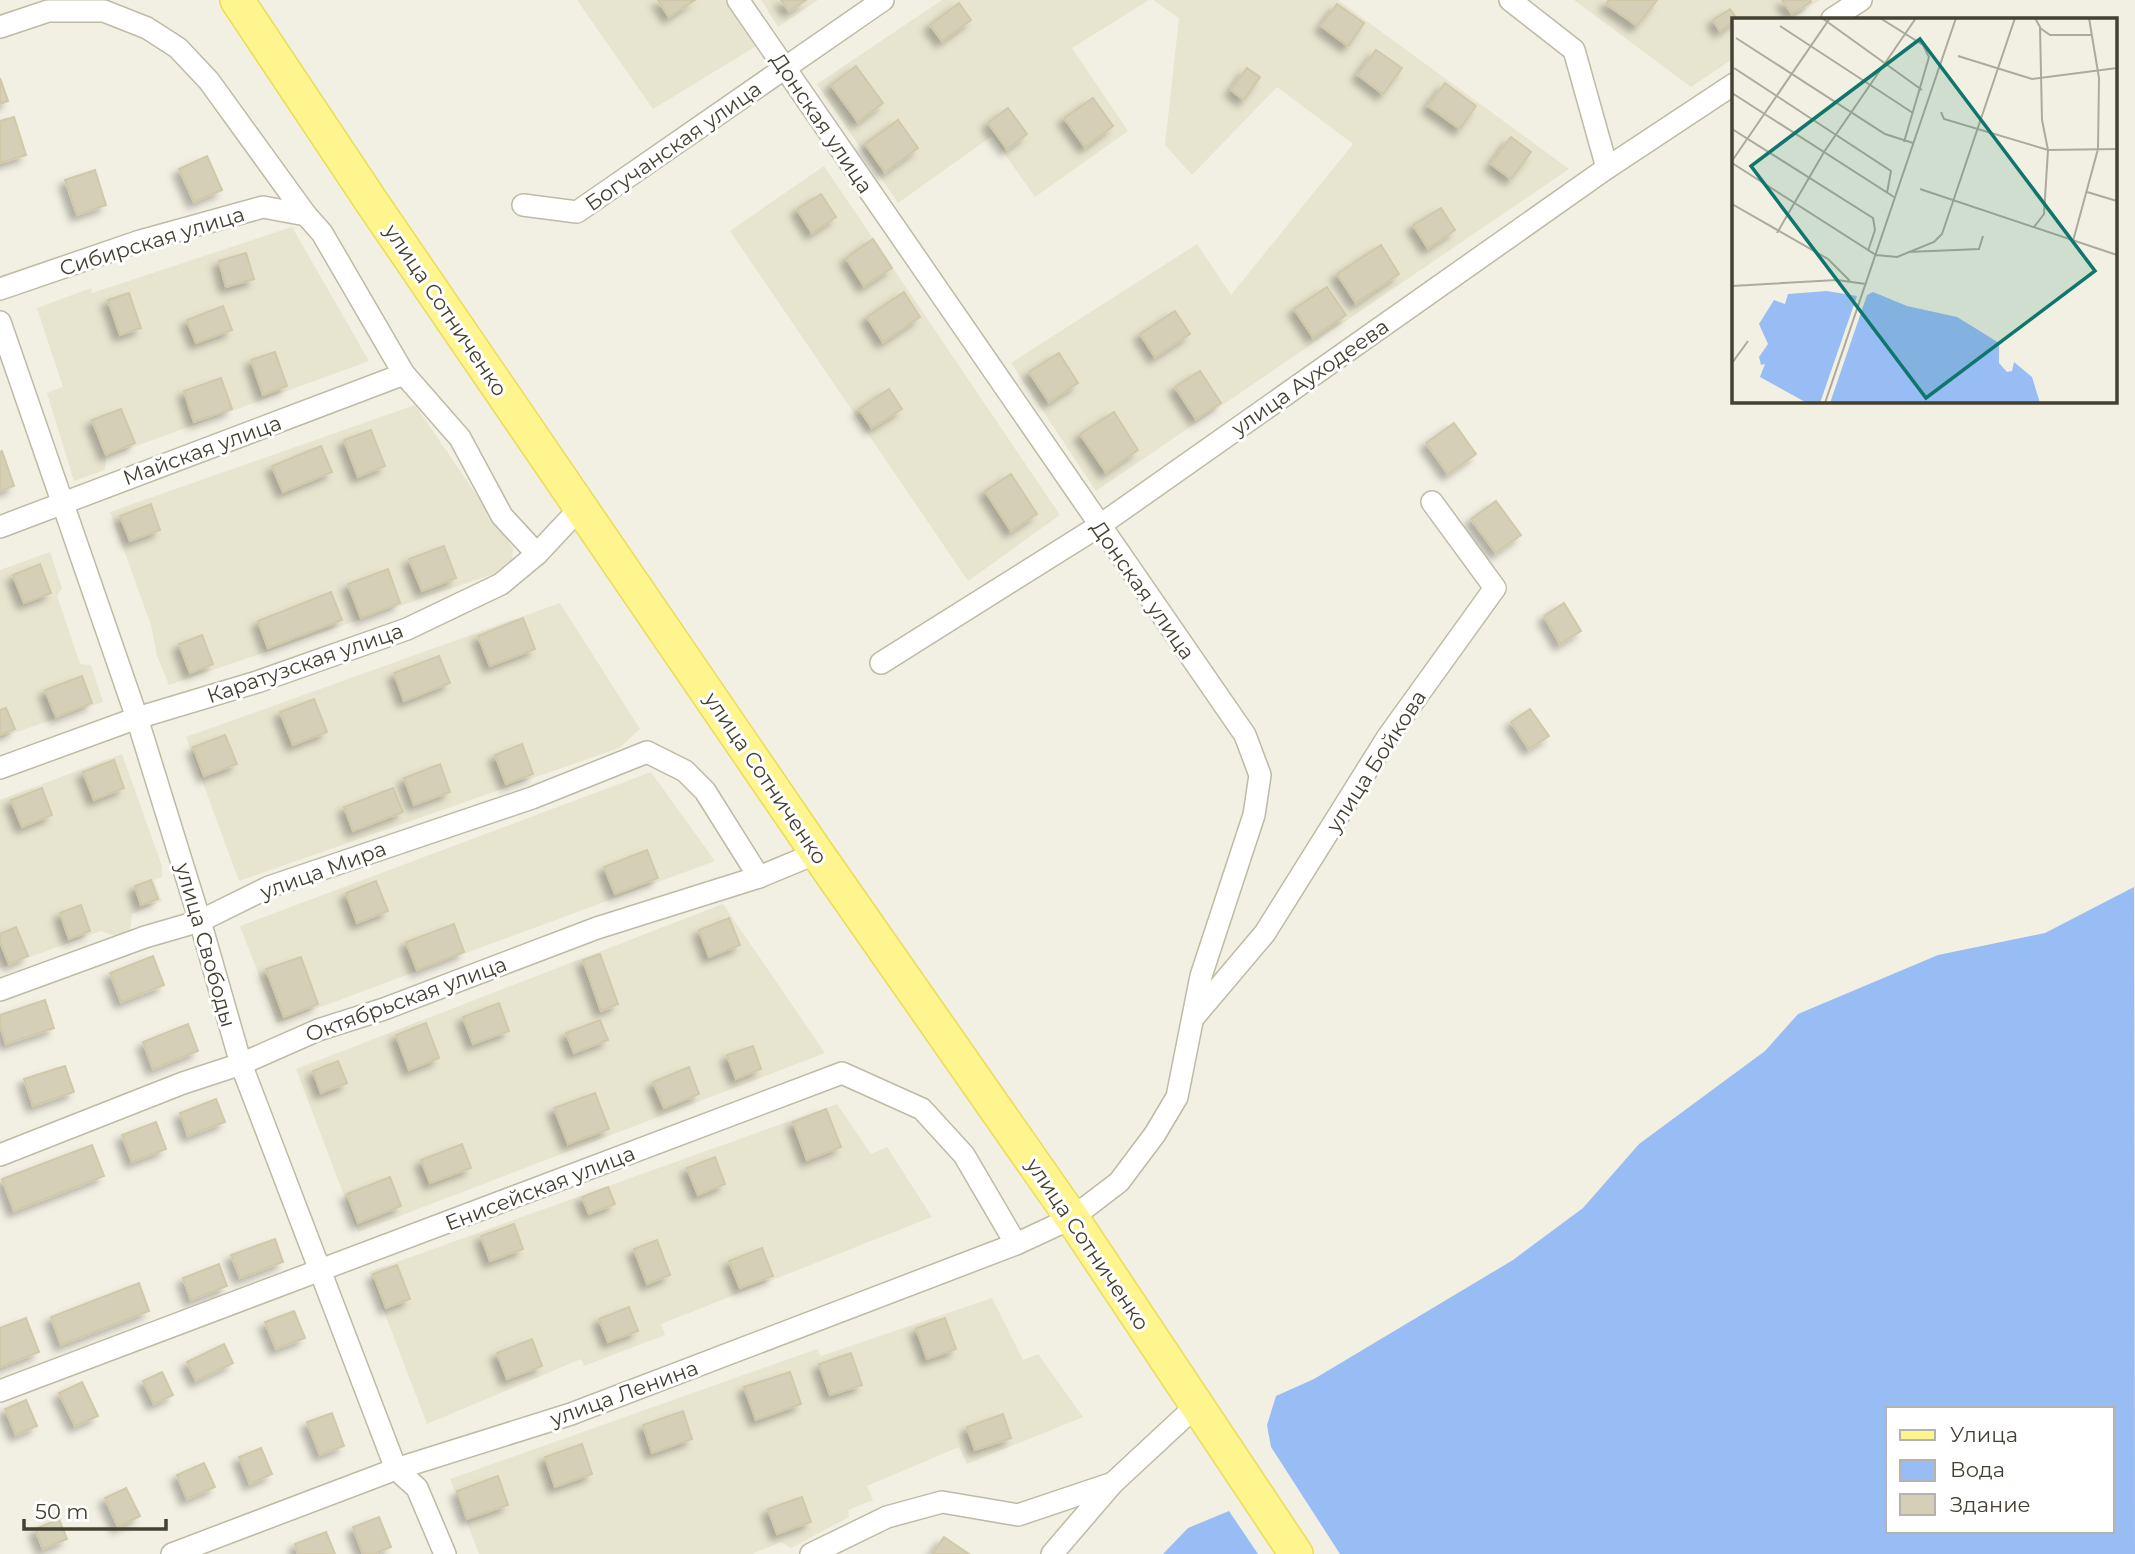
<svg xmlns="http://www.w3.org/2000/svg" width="2135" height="1554" font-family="Montserrat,sans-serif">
<defs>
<filter id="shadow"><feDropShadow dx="-6" dy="6" stdDeviation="3.5" flood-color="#0004"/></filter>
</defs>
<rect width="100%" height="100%" fill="#f2f0e2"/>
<!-- residential -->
<g fill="#e7e4cf">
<polygon points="577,0 725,0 758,45 653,109"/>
<polygon points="761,0 818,0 778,27"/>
<polygon points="942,0 1149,0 1072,48 1128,131 1035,197 992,136 898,203 817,84"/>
<polygon points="1153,0 1338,0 1569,169 1096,491 1011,363 1197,244 1231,295 1353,144 1277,87 1192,175 1165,145 1179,18"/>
<polygon points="1574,0 1820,0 1791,19 1734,19 1734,58 1691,87"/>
<polygon points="824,166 1060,515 968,581 730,231"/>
<polygon points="292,227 369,361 106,457 105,470 74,481 47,393 63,387 37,308 91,288 92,293"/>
<polygon points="415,405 513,548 512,561 499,572 169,685 157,656 151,625 110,512"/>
<polygon points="50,552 62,588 57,596 80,664 91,665 103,702 0,738 0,570"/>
<polygon points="560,603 640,729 619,748 239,881 186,737"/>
<polygon points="122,754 162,866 162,877 154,880 162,901 132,914 130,932 118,937 101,931 0,968 0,800"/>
<polygon points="651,772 715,861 277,1023 240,926"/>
<polygon points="723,904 825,1053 358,1232 296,1069"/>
<polygon points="837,1104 871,1154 887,1147 932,1217 661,1324 665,1335 584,1366 581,1359 427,1424 369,1272"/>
<polygon points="992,1298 1023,1360 1038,1354 1083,1417 967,1464 959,1447 867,1486 873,1500 848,1510 849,1517 791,1548 781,1542 752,1554 479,1554 450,1479 817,1349 821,1356"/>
</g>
<!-- water -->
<g fill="#98bdf5" fill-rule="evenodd">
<path d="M 2134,887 L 2135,1554 L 1340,1554 L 1271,1447 L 1267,1425 L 1276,1396 L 1314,1379 L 1513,1260 L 1583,1208 L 1639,1144 L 1765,1051 L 1798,1014 L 1938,955 L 2045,933 ZM 1888,1409 L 2112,1409 L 2112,1531 L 1888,1531 Z"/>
<polygon points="1229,1511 1258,1554 1163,1554 1188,1528"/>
</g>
<!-- building -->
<g fill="#d4cfb6" stroke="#d0c8a9" stroke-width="2" filter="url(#shadow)">
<polygon points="658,0 695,0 669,17"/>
<polygon points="781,0 806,0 789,11"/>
<polygon points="1609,0 1657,0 1637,26 1606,4"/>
<polygon points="1782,0 1810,0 1811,2 1792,14"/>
<polygon points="959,3 971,20 942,41 930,25"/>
<polygon points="1337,4 1364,23 1348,46 1321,26"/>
<polygon points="1730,9 1737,19 1720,31 1713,20"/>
<polygon points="1376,50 1402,68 1383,94 1358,75"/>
<polygon points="856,66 883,103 858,122 831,85"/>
<polygon points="1247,68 1260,77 1244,100 1231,90"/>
<polygon points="0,78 8,101 0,104"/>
<polygon points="1445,83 1476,106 1460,129 1428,106"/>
<polygon points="1093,98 1113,126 1085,147 1064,118"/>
<polygon points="1008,108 1027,134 1007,149 988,123"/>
<polygon points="14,117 26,155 0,163 0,121"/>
<polygon points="898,120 918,148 885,172 865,144"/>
<polygon points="1511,137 1531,152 1511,179 1491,164"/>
<polygon points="207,156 222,190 194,202 179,169"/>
<polygon points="95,170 106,205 77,215 65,180"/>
<polygon points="821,194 836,217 812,233 797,209"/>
<polygon points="1441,208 1455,230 1428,248 1413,225"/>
<polygon points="873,239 892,268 864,286 846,258"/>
<polygon points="1381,245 1399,274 1356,303 1337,274"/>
<polygon points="246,253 254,279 226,287 219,261"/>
<polygon points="1327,287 1346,315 1313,337 1294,309"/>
<polygon points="904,292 920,317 883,342 867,317"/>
<polygon points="129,293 141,328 120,335 108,300"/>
<polygon points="223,306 232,330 196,343 187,320"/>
<polygon points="1175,311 1190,334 1155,357 1140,334"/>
<polygon points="275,352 287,386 263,395 251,360"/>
<polygon points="1059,353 1078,383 1049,402 1029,372"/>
<polygon points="1200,371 1221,403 1196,419 1175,387"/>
<polygon points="221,378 232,409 194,422 184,391"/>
<polygon points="889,389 902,409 872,428 859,409"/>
<polygon points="121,409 135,443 106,455 92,420"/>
<polygon points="1114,412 1138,450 1106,472 1080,434"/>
<polygon points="1454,423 1476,454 1448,474 1426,443"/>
<polygon points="371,430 385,466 358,477 344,440"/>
<polygon points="321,446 332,472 283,492 272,466"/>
<polygon points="2,451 14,486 0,491 0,452"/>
<polygon points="1011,474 1037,514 1011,531 985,491"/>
<polygon points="1496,501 1521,535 1496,553 1471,519"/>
<polygon points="151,504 160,530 130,541 120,516"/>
<polygon points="444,546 456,578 422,591 409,559"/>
<polygon points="40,564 51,593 24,603 13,575"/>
<polygon points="388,569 400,603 361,618 348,584"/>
<polygon points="331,592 342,620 268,648 258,621"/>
<polygon points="1564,603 1581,631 1560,644 1544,616"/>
<polygon points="523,618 535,649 490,666 478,636"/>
<polygon points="202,635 213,664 190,673 179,644"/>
<polygon points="439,656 450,683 404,701 394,673"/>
<polygon points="82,676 92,703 56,717 45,690"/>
<polygon points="314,699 327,732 293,745 280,712"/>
<polygon points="6,708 15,729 0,735 0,710"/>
<polygon points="1530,709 1549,736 1529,749 1511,722"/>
<polygon points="225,735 237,764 204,776 193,747"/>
<polygon points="522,744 533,774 506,784 495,755"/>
<polygon points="114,760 124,788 94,800 83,772"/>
<polygon points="440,764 450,792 414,805 404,778"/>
<polygon points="42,788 52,815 22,827 11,800"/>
<polygon points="393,788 403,812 353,831 344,807"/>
<polygon points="647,850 658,878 615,894 604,867"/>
<polygon points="151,880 158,899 141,905 135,886"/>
<polygon points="376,881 388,911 357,923 346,893"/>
<polygon points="81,905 90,931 69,939 60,913"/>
<polygon points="729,918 740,945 709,957 699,930"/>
<polygon points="454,924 464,952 417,970 406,942"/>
<polygon points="16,927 28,956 9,964 0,942 0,934"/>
<polygon points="600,954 618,1004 601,1011 583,960"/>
<polygon points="153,956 164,985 121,1002 110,973"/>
<polygon points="301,957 318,1004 284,1017 266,969"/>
<polygon points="45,1000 54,1028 6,1044 0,1025 0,1015"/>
<polygon points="499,1003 509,1031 473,1044 463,1017"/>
<polygon points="600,1020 608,1040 574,1053 566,1033"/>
<polygon points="426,1023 439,1058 409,1070 396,1035"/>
<polygon points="188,1024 198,1051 153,1069 143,1042"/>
<polygon points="753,1046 761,1069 736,1079 727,1055"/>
<polygon points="338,1061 347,1083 321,1093 313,1071"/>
<polygon points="65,1066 74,1092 33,1106 24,1079"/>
<polygon points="689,1067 699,1094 664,1108 653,1082"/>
<polygon points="595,1093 609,1129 568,1144 554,1108"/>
<polygon points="216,1099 225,1122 188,1136 180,1113"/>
<polygon points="826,1109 841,1147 807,1160 793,1122"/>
<polygon points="156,1122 166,1149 132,1162 122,1135"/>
<polygon points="462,1144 471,1168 430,1183 421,1160"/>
<polygon points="92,1145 104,1176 14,1211 2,1179"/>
<polygon points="715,1157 725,1184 698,1195 687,1168"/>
<polygon points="390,1177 401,1206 358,1223 347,1194"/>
<polygon points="608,1187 615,1204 589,1214 582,1197"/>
<polygon points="514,1224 523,1249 490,1261 481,1236"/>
<polygon points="275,1239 283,1262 240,1278 231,1255"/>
<polygon points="657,1240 670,1275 647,1284 634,1249"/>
<polygon points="762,1248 773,1276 740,1288 729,1261"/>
<polygon points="219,1264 227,1286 191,1300 183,1278"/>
<polygon points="397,1265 410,1299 386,1308 373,1274"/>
<polygon points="139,1283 149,1311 61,1345 51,1317"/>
<polygon points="629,1307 638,1331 608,1342 599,1319"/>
<polygon points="294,1311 305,1338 276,1349 265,1322"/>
<polygon points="26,1318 39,1352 0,1367 0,1328"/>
<polygon points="945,1318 956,1349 927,1359 916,1328"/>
<polygon points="532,1339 542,1366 507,1379 497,1353"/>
<polygon points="224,1344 233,1363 196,1381 187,1362"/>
<polygon points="851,1353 862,1385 830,1395 819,1364"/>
<polygon points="162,1372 173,1395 154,1404 143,1381"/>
<polygon points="790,1372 801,1404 756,1420 744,1387"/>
<polygon points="82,1382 98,1416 75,1426 59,1393"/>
<polygon points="26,1400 37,1426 16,1435 5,1409"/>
<polygon points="683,1411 692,1439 652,1453 643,1425"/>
<polygon points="332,1413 344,1446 320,1455 307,1422"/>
<polygon points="1003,1414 1011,1438 975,1450 967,1427"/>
<polygon points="582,1444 592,1474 555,1487 545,1457"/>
<polygon points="261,1448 272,1474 250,1484 239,1457"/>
<polygon points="204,1463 215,1487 187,1499 177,1475"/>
<polygon points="498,1476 508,1505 467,1519 457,1491"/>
<polygon points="126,1488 140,1516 118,1527 105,1498"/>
<polygon points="802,1497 811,1522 777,1534 768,1509"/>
<polygon points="379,1517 391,1547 374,1554 363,1554 353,1527"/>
<polygon points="59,1519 67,1539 43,1549 35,1529"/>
<polygon points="326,1532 335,1554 298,1554 295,1544"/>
<polygon points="944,1537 969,1554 932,1554"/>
</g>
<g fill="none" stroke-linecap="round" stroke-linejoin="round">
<!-- street casing -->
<g stroke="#bebaa4" stroke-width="24">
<g id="street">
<polyline points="1510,0 1574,50 1607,168"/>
<polyline points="1832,19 1861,0"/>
<polyline points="0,27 48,11 104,11 147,28 178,48 209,81 306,215 322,233 404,374 460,438 502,516 537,554"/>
<polyline points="523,205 577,212 883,0"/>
<polyline points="0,289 140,241 263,207 306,215"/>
<polyline points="0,322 137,718 200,921 241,1064 396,1469 417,1488 445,1554"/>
<polyline points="0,527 404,374"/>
<polyline points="881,663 1099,526 1607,168 1734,84"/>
<polyline points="0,768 137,718 257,682 407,629 501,584 537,554 581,507"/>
<polyline points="0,990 145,937 200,921 269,887 532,798 647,752 685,771 705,791 759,877"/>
<polyline points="1194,1017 1265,933 1387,738 1495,588 1432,502"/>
<polyline points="0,1155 183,1083 241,1064 318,1030 384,1009 597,928 759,877 817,853"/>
<polyline points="0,1391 842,1073 922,1109 964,1155 1016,1244"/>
<polyline points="172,1554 396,1469 571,1414 1016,1244 1072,1218 1119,1182 1155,1134 1177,1097 1201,976 1254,815 1260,775 1245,735 738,0"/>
<polyline points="811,1554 887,1517 942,1502 1018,1515 1113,1483"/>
<polyline points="1052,1554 1113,1483 1197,1405"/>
</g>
</g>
<!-- primary casing -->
<g stroke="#ebdc57" stroke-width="36">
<polyline id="primary" points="237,0 373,204 817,853 1072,1218 1296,1554"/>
</g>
<!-- street -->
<use href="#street" stroke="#fff" stroke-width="21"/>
<!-- primary -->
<use href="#primary" stroke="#fff58e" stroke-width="33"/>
</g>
<g text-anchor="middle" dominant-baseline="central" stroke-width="6" stroke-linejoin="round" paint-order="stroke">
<!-- street labels -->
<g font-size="21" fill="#444032" stroke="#fff">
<text transform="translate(822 123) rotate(56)">Донская улица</text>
<text transform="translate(673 146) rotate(-35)">Богучанская улица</text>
<text transform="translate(152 241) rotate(-17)">Сибирская улица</text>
<text transform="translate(446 310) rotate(56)">улица Сотниченко</text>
<text transform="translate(1310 377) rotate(-35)">улица Ауходеева</text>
<text transform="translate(202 450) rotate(-20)">Майская улица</text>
<text transform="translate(1143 590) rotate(55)">Донская улица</text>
<text transform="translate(305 663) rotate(-19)">Каратузская улица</text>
<text transform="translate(1376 761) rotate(-57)">улица Бойкова</text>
<text transform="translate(766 778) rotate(56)">улица Сотниченко</text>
<text transform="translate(323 870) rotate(-20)">улица Мира</text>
<text transform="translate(206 945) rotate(74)">улица Свободы</text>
<text transform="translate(406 999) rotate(-20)">Октябрьская улица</text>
<text transform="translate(540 1188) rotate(-21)">Енисейская улица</text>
<text transform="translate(1088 1244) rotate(56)">улица Сотниченко</text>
<text transform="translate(624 1393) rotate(-20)">улица Ленина</text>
</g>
</g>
<!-- overview -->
<g transform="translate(1732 18)">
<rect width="385" height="385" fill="#f2f0e2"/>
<path d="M 95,273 L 125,278 L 88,385 L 75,385 L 28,359 L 33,346 L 29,347 L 27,339 L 36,326 L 27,306 L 42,282 L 53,286 L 56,276 ZM 141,274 L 175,288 L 225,299 L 243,310 L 267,325 L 267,345 L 275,354 L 280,353 L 282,344 L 300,359 L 308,385 L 98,385 L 135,277 Z" fill="#98bdf5"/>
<path fill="none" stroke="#acaa9c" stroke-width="2" d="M 90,0 L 190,72M 148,0 L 191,27 L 197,39 L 172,124M 48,8 L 181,95M 308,10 L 318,17 L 359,17M 4,20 L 153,116 L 181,125M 226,38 L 300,61 L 385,50M 2,50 L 159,153 L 155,175M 0,75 L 162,179M 209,94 L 212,101 L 316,132 L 385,131M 0,111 L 141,200 L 143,212 L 136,233M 0,143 L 98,0M 0,145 L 144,237 L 165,239 L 202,224 L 210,216 L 283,0M 188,171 L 385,237M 355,174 L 385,183M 0,186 L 96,241 L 118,263M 302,209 L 312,196 L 316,132 L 310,102 L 308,9 L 303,0M 45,215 L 92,134 L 184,0M 341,223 L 366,131 L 367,60 L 357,0M 176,234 L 247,231 L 251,218M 0,268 L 105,262 L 134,266M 0,345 L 16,323M 93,385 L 224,0"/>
<path fill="#0f766e" fill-opacity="0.15" stroke="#0f766e" stroke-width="3.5" d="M 188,21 L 363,253 L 194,380 L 19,148 Z"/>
<rect width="385" height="385" fill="none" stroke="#444032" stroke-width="3.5"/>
</g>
<!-- legend -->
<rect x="1886" y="1407" width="228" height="126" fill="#ffffff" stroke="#b4b3ad" stroke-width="2"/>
<rect x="1900" y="1430" width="35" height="10" fill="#fff58e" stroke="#b4b3ad" stroke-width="2"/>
<text x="1950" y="1442" font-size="21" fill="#444032">Улица</text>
<rect x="1900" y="1460" width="35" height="21" fill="#98bdf5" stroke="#b4b3ad" stroke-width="2"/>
<text x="1950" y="1477" font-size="21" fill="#444032">Вода</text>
<rect x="1900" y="1494" width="35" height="21" fill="#d4cfb6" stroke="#b4b3ad" stroke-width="2"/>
<text x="1950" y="1512" font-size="21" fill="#444032">Здание</text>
<!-- scale -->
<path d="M24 1519v10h142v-10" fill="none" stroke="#444032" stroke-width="3.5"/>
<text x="35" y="1519" font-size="21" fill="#444032" stroke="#ffffff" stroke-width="5" paint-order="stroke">50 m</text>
</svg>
